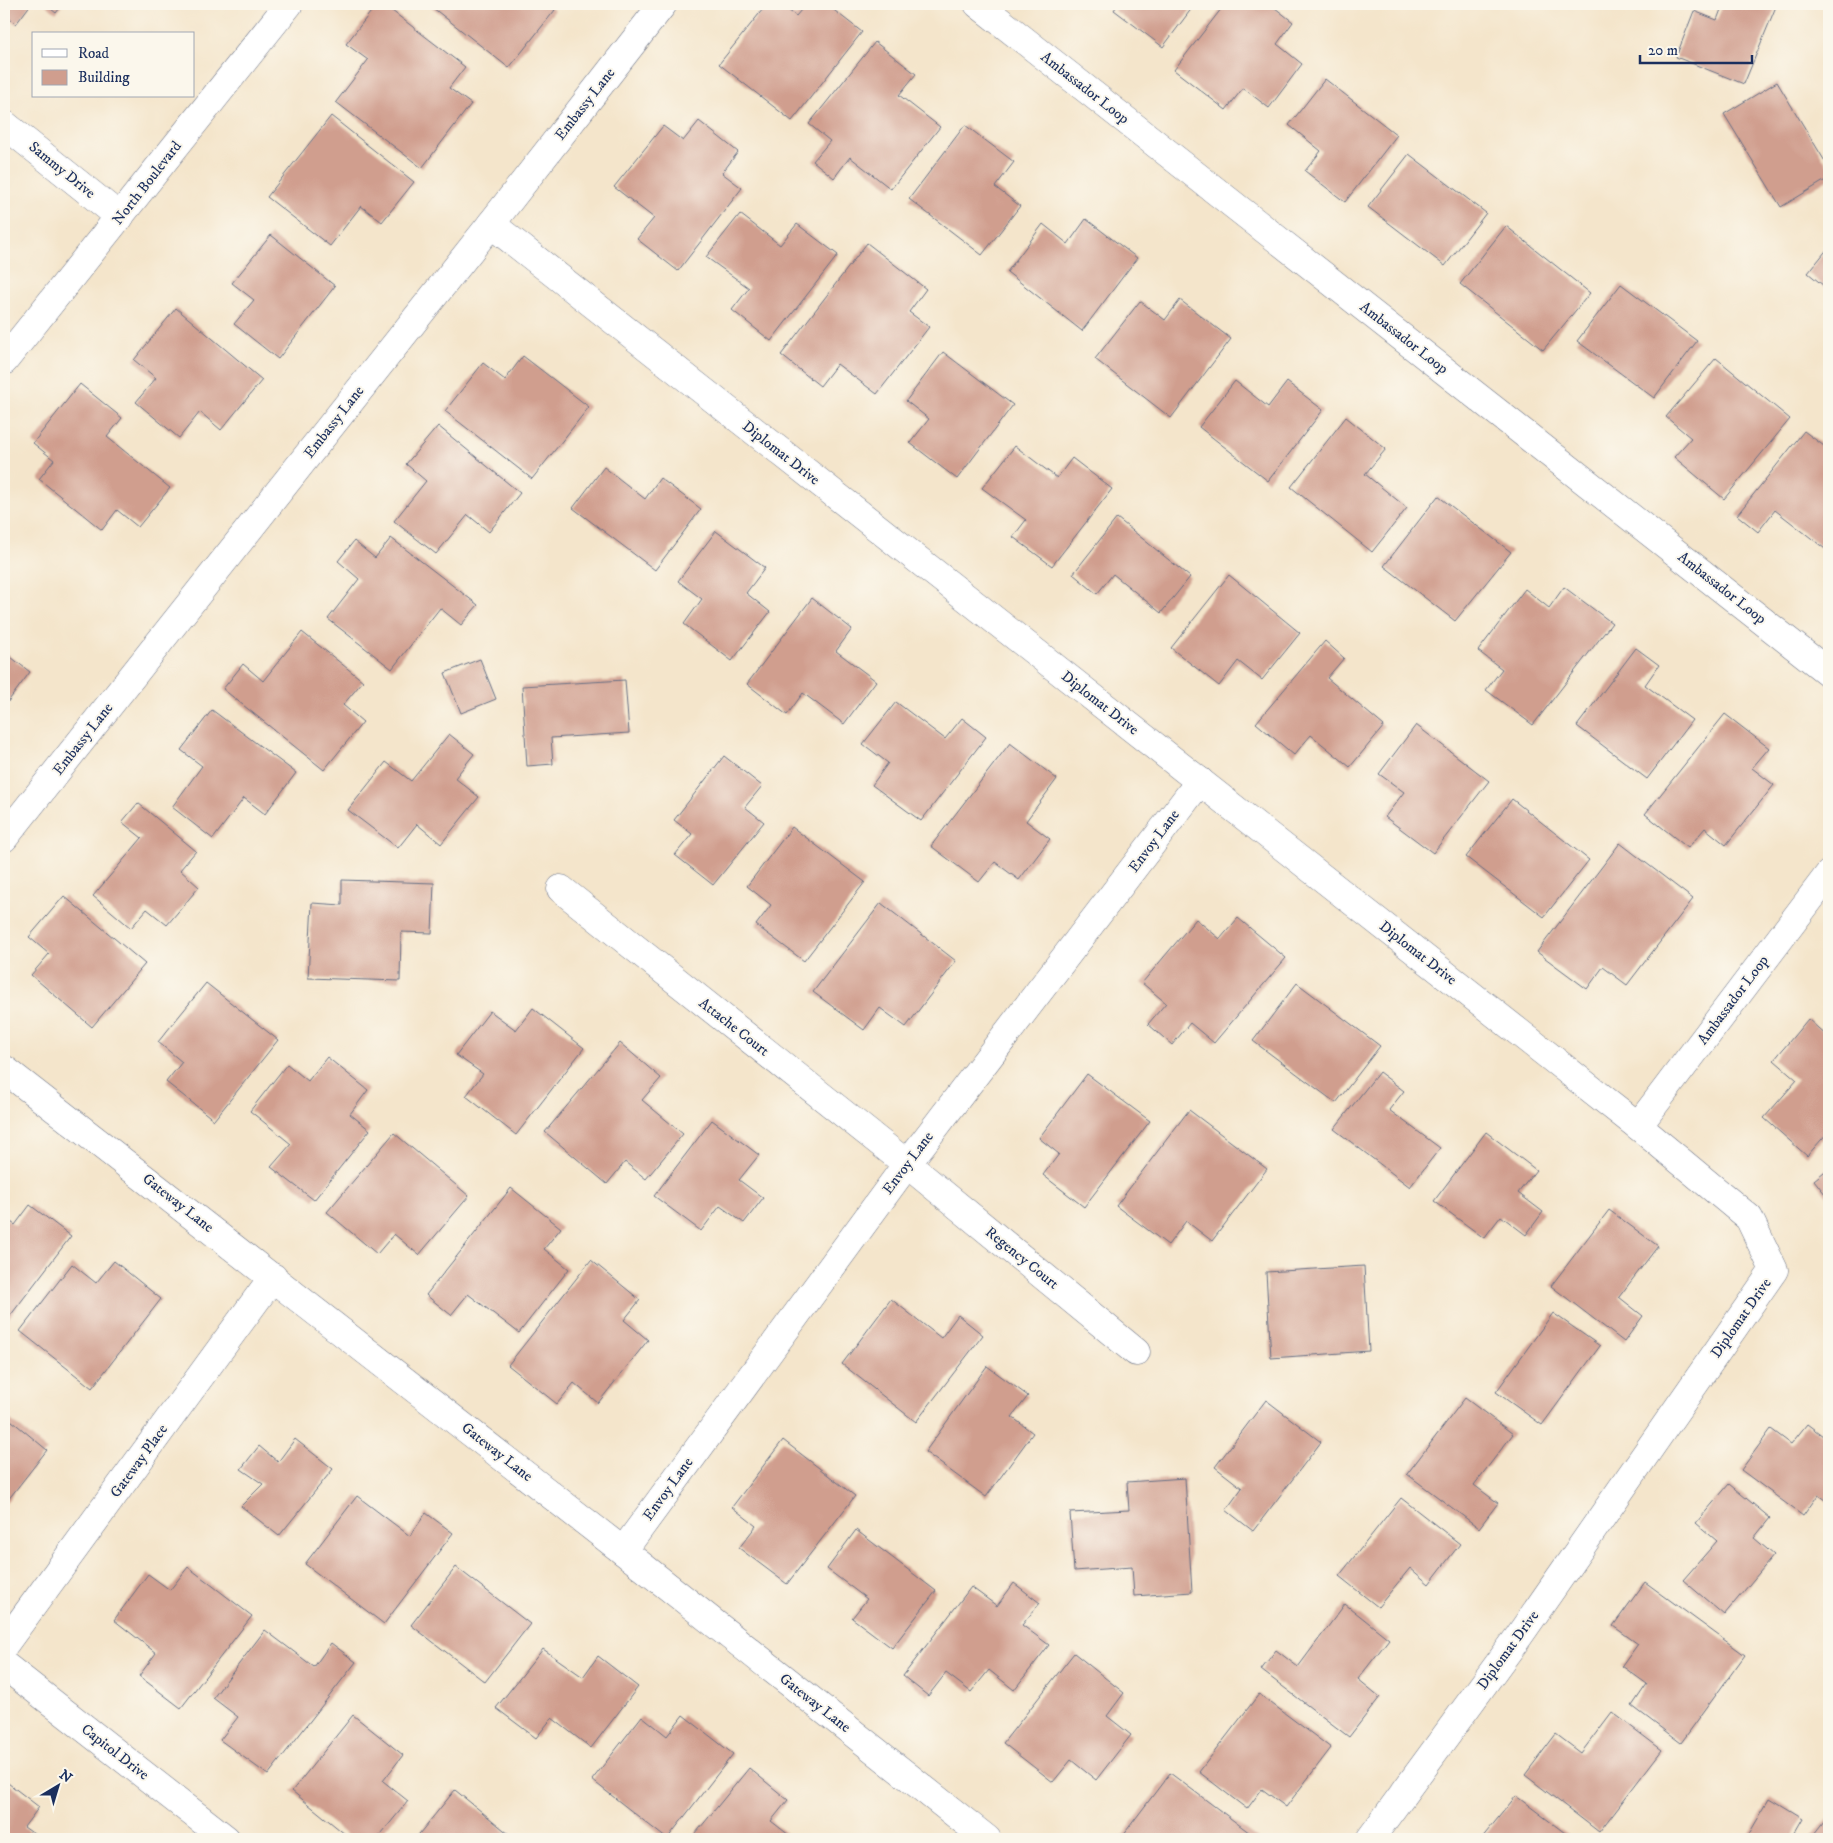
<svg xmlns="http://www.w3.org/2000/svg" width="1833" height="1843" font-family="'IM FELL DW Pica',serif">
<rect width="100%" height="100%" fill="#fbf7ec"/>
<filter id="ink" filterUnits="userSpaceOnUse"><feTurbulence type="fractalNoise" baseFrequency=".02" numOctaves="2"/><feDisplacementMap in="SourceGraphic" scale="10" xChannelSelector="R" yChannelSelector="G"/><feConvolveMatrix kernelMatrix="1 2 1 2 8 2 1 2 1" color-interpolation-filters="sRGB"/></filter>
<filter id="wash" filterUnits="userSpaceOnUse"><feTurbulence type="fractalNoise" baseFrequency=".0096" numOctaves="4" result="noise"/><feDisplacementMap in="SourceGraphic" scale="20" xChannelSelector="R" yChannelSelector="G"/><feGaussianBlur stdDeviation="1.12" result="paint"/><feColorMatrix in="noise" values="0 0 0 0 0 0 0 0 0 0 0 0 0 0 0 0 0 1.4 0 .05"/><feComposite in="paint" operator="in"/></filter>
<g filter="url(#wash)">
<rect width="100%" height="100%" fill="#f4e5cb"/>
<g id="blocks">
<!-- building -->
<g fill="#d09e8e">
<polygon points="4,4 31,4 16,24 4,14"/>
<polygon points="45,4 63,4 56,13"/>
<polygon points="377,4 383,4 465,67 449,88 471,104 422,168 336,102 368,60 346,44"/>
<polygon points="428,4 547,4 555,10 509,68"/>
<polygon points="767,4 780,4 796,16 806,4 826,4 862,32 792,121 719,64"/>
<polygon points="1118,4 1195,4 1163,47 1114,10"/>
<polygon points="1225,4 1270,4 1293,22 1277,44 1302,64 1269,108 1243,88 1226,110 1174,70"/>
<polygon points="1723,4 1777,4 1744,84 1676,57 1694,11 1717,20"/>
<polygon points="875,42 916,74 899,95 940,127 891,189 850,157 834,178 813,161 830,141 809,124"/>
<polygon points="1325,79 1397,135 1345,202 1305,171 1321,151 1289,125"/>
<polygon points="1777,82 1829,168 1829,178 1781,207 1724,114"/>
<polygon points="331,116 414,182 382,222 361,206 330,246 267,197"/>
<polygon points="699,121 738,152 722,173 742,188 678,271 637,239 654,218 614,187 663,126 683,141"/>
<polygon points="965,125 1014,162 995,187 1020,206 982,255 909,199"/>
<polygon points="1409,154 1486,213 1445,266 1368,207"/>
<polygon points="740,214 780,245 797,224 838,255 771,341 732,310 749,288 706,257"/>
<polygon points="1086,219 1137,258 1082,331 1007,272 1043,224 1068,244"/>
<polygon points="1506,226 1590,293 1543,350 1460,284"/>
<polygon points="271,235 335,286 278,359 234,324 254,300 232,283"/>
<polygon points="867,243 926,289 909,312 929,327 877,394 837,364 820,386 781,355"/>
<polygon points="1829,247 1829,290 1808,273"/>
<polygon points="1621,284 1697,341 1654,398 1577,341"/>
<polygon points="1180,300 1231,339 1171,418 1095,359 1140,301 1165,320"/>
<polygon points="176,308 262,380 221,430 200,412 179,438 136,402 156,378 134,360"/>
<polygon points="943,352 1013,405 957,479 910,443 929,419 906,401"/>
<polygon points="523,356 589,407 532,479 445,411 483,363 505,380"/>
<polygon points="1716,358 1790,419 1724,499 1674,457 1691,438 1666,417"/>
<polygon points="1235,381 1268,407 1287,382 1323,410 1268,481 1199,427"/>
<polygon points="80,384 122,418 107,437 170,488 138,527 117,510 102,530 39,479 54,460 33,443"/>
<polygon points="1346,417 1386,449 1365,474 1407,508 1372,552 1291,487"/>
<polygon points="438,426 520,493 489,532 468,515 436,554 394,521 426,481 406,464"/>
<polygon points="1804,431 1824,446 1829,439 1829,552 1775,510 1758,532 1737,515"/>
<polygon points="1015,446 1057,478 1072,458 1112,489 1052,566 1013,537 1026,520 982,488"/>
<polygon points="604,467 645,499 660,478 701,509 655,570 573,508"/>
<polygon points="1438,496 1511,552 1455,621 1384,566"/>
<polygon points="1117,518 1190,577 1161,613 1113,574 1097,594 1073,574"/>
<polygon points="716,531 765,568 746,593 770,612 732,661 684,624 702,599 678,581"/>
<polygon points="391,538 478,605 461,625 440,608 392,669 328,619 359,579 338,561 354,541 375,558"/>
<polygon points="1229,575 1300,633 1262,680 1238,661 1219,686 1171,648"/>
<polygon points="1564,587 1612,623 1533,725 1486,690 1502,669 1478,651 1525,589 1549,608"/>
<polygon points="812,598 852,629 836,651 876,681 844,724 803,693 787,715 747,684"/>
<polygon points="302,632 363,681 343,705 363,722 324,770 223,689 243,664 263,681"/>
<polygon points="1325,641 1344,658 1327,678 1384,726 1350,767 1311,735 1294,755 1256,723"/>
<polygon points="1636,648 1659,665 1645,685 1692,720 1647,779 1577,726"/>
<polygon points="7,654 30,672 4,707 4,658"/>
<polygon points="480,659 496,699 461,713 445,673"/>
<polygon points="625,680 629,733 551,738 553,764 527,766 522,686"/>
<polygon points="896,702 945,739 962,718 986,737 921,821 872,785 888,763 863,744"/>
<polygon points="212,710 296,773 265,814 244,798 213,839 172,807 202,766 181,750"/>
<polygon points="1725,714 1769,748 1752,768 1774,785 1726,845 1705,828 1688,848 1645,814"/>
<polygon points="1416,725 1489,781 1433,853 1385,817 1404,792 1379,774"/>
<polygon points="449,734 474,754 455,778 479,797 441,844 417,824 398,848 348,810 386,762 411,781"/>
<polygon points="1010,743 1057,779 1026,821 1050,839 1019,880 995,862 979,882 931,846"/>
<polygon points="724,756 762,786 745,807 764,822 713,885 675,855 692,834 674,820"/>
<polygon points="1512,799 1589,860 1544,917 1466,857"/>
<polygon points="138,803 196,851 180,870 199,887 167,925 147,909 131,928 93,896 142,838 122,822"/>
<polygon points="792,827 865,882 804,961 756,925 771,905 747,886"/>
<polygon points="1620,843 1693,899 1627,985 1603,967 1587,989 1537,952"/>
<polygon points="342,880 434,883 432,933 401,932 400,981 308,978 312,903 342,905"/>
<polygon points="64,896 145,964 92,1027 31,975 49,954 29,937"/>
<polygon points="881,903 956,961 906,1027 880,1008 864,1030 813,992"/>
<polygon points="1238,918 1286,958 1214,1043 1190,1023 1172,1045 1148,1024 1166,1003 1142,983 1196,919 1220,939"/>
<polygon points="206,983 278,1040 214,1120 166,1082 182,1062 158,1042"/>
<polygon points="1297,983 1380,1046 1336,1103 1253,1041"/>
<polygon points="533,1008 584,1048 516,1135 466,1096 483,1074 456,1055 490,1011 516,1030"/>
<polygon points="1808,1019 1829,1038 1829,1131 1807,1156 1764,1118 1797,1080 1774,1060"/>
<polygon points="620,1043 661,1078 642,1100 683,1134 646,1179 625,1162 607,1184 545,1132"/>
<polygon points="327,1057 368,1090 350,1114 370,1130 314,1200 271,1167 291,1144 250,1111 287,1064 308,1081"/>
<polygon points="1379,1072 1404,1091 1389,1110 1440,1148 1410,1187 1334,1129"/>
<polygon points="1087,1074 1150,1121 1084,1207 1043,1175 1059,1154 1039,1138"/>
<polygon points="1189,1110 1267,1169 1212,1241 1186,1221 1168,1245 1116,1206"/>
<polygon points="712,1120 759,1155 739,1180 763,1198 744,1223 720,1206 701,1231 654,1196"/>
<polygon points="1486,1132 1536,1170 1518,1193 1543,1212 1526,1235 1501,1216 1484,1238 1434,1201"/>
<polygon points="394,1133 469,1196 419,1255 394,1234 377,1254 327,1212"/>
<polygon points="1829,1168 1829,1199 1814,1180"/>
<polygon points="511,1188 561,1228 544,1249 569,1269 519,1333 468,1294 451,1315 426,1295"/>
<polygon points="30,1205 71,1236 7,1320 4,1318 4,1217 15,1225"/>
<polygon points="1609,1210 1658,1246 1619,1297 1643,1316 1624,1342 1551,1286"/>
<polygon points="591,1260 640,1300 624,1320 648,1340 598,1403 574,1383 557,1404 508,1365"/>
<polygon points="114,1261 161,1299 92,1388 20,1331 72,1264 96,1283"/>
<polygon points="1364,1266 1369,1351 1271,1358 1266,1272"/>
<polygon points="891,1299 941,1338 958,1315 983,1335 916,1422 842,1364"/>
<polygon points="1553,1313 1600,1346 1542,1425 1496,1392"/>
<polygon points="987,1366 1028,1396 1012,1417 1033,1433 986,1497 925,1452"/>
<polygon points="1465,1398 1513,1434 1474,1485 1498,1503 1479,1528 1407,1474"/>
<polygon points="1266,1400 1321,1442 1253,1531 1226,1510 1242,1488 1215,1467"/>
<polygon points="6,1416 47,1450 4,1505 4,1419"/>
<polygon points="1807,1424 1827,1439 1829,1436 1829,1503 1818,1495 1803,1516 1741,1470 1771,1429 1791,1444"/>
<polygon points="295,1439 333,1469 279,1536 241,1506 263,1484 241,1469 259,1446 278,1462"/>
<polygon points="783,1440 855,1496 787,1584 739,1548 756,1526 732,1507"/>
<polygon points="1185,1478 1192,1592 1134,1596 1132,1567 1074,1571 1070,1513 1129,1510 1127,1482"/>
<polygon points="1729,1484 1770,1518 1754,1538 1774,1555 1724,1615 1683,1580 1717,1541 1696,1523"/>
<polygon points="357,1496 410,1536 426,1513 453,1533 384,1624 305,1564"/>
<polygon points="1401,1498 1460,1544 1429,1584 1410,1568 1378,1607 1339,1576"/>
<polygon points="856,1530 936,1591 892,1648 852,1618 867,1599 827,1569"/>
<polygon points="188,1567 252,1616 181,1708 139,1676 156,1653 114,1620 148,1574 170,1590"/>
<polygon points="456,1567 530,1624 485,1682 411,1625"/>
<polygon points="1645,1582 1745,1655 1681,1743 1632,1706 1647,1684 1622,1666 1638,1644 1613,1626"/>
<polygon points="1014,1583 1040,1603 1022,1625 1049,1645 1014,1690 989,1670 971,1692 946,1673 928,1696 903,1676 971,1587 997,1606"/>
<polygon points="1345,1604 1389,1639 1358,1679 1380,1697 1349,1737 1261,1670 1276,1650 1298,1667"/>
<polygon points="265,1630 314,1667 331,1643 356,1662 268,1775 220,1740 238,1717 213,1698"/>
<polygon points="543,1649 583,1677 598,1656 638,1687 591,1748 552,1718 536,1738 496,1708"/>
<polygon points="1074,1653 1124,1693 1107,1716 1131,1735 1096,1780 1071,1760 1053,1782 1003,1743"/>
<polygon points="1259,1694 1331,1748 1286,1807 1262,1789 1247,1809 1199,1772"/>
<polygon points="1612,1712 1662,1750 1599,1832 1525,1775 1556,1734 1581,1753"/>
<polygon points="353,1715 403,1755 383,1781 408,1801 377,1839 351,1839 292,1791"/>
<polygon points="683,1715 733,1754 667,1839 592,1780 642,1716 667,1736"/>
<polygon points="749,1768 788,1800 771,1821 794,1839 691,1839"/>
<polygon points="1170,1773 1258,1839 1120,1839"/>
<polygon points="4,1780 39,1807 24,1827 41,1839 4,1839"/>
<polygon points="455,1790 515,1839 415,1839"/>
<polygon points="1516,1796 1573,1839 1481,1839"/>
<polygon points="1770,1798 1803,1818 1791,1839 1746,1839"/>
<polygon points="1829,1816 1829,1839 1811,1839"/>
</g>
</g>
</g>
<g filter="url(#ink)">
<use href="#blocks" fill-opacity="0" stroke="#676f84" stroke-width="1"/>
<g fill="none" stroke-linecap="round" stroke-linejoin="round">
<!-- minor casing -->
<g stroke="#676f84" stroke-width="29">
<g id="minor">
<polyline points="978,4 1829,673"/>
<polyline points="4,124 120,217"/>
<polyline points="491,224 1638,1126 1749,1218 1774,1270 1519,1636 1370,1839"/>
<polyline points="4,361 289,4"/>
<polyline points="4,838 491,224 663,4"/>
<polyline points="561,889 907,1164 1136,1352"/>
<polyline points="4,1069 623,1551 987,1839"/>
<polyline points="1638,1126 1829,874"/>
<polyline points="623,1551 907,1164 1200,781"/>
<polyline points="4,1645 273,1277"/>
<polyline points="4,1665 226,1839"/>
</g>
</g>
<!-- minor -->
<use href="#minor" stroke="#fff" stroke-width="28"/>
</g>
</g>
<g text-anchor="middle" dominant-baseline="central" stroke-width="4" stroke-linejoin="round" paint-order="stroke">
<!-- street labels -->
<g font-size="15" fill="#1b2f5e" stroke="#fbf7ec">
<text transform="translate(1085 88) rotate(38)">Ambassador Loop</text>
<text transform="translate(585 104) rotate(-52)">Embassy Lane</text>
<text transform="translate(62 170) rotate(39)">Sammy Drive</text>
<text transform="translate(147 183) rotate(-52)">North Boulevard</text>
<text transform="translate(1404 338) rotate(38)">Ambassador Loop</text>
<text transform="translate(334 422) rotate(-52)">Embassy Lane</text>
<text transform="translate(781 453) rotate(38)">Diplomat Drive</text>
<text transform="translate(1722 588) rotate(38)">Ambassador Loop</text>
<text transform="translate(1100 703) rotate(38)">Diplomat Drive</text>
<text transform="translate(83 739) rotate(-52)">Embassy Lane</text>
<text transform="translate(1154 841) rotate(-53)">Envoy Lane</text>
<text transform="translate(1418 953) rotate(38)">Diplomat Drive</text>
<text transform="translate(1733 1000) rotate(-53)">Ambassador Loop</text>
<text transform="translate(734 1027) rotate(38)">Attache Court</text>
<text transform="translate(908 1163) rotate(-53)">Envoy Lane</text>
<text transform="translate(178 1203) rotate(38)">Gateway Lane</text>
<text transform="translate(1022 1258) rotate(39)">Regency Court</text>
<text transform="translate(1741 1318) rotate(-55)">Diplomat Drive</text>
<text transform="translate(497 1452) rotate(38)">Gateway Lane</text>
<text transform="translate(139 1461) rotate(-54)">Gateway Place</text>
<text transform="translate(668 1489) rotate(-54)">Envoy Lane</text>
<text transform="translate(1508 1650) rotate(-54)">Diplomat Drive</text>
<text transform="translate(815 1703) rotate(38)">Gateway Lane</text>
<text transform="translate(115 1752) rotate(38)">Capitol Drive</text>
</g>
</g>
<!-- margin -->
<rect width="1833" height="1843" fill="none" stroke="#fbf7ec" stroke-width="20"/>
<!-- legend -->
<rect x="32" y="32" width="162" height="65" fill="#fbf7ec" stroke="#a1a7b3"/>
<rect x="42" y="49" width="25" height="8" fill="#ffffff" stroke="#a1a7b3"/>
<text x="78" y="58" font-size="15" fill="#1b2f5e">Road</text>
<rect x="42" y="70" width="25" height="15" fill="#d09e8e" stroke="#a1a7b3"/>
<text x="78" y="82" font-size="15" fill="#1b2f5e">Building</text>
<!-- north arrow -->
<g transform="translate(58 1786) rotate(38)" stroke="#fbf7ec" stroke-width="4" paint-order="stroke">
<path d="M0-4L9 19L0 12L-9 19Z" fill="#1b2f5e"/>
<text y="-8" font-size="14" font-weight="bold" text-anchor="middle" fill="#1b2f5e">N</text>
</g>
<!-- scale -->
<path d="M1640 55v8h112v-8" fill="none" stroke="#1b2f5e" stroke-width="2.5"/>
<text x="1648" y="55" font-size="15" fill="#1b2f5e" stroke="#fbf7ec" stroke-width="4" paint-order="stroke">20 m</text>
</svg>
